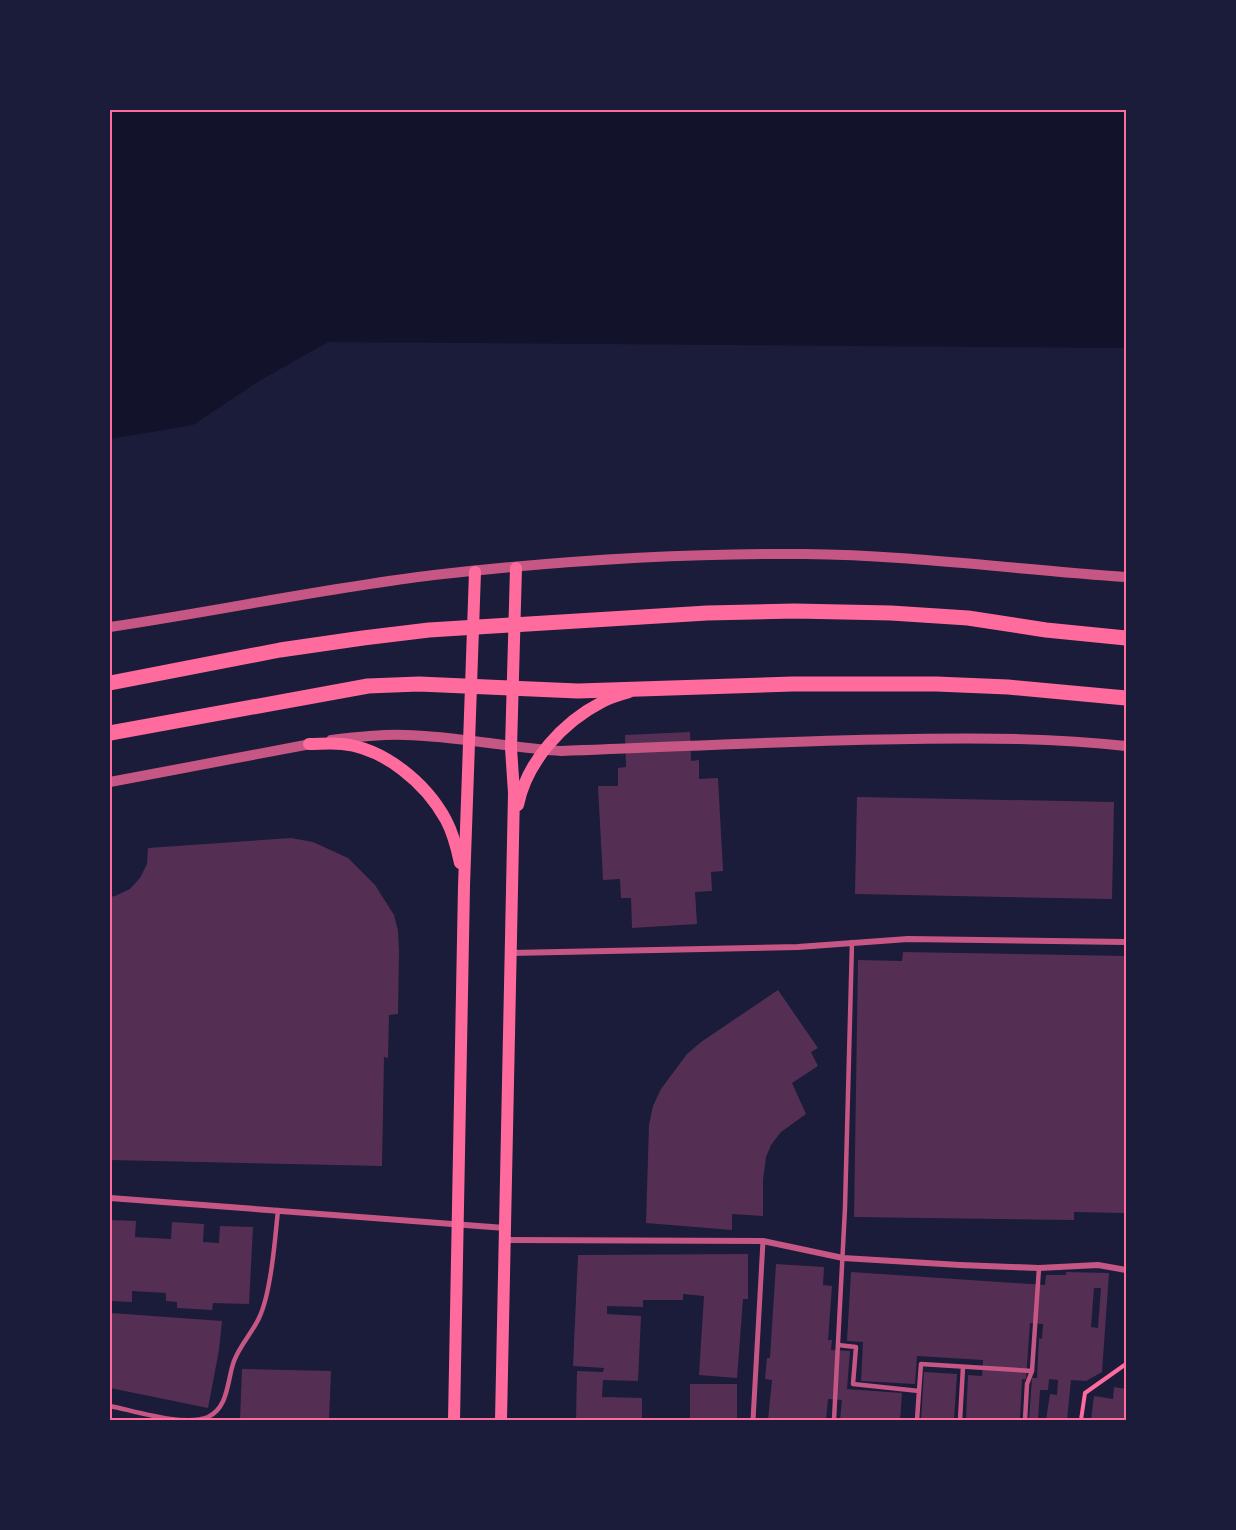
<svg xmlns="http://www.w3.org/2000/svg" width="1236" height="1530" font-family="Barlow,sans-serif">
<rect width="100%" height="100%" fill="#1b1b3a"/>
<!-- water -->
<polygon fill="#12122b" points="110,110 1126,110 1126,348 328,342 259,381 193,425 110,439"/>
<!-- building -->
<g fill="#542f53" fill-rule="evenodd">
<polygon points="690,732 691,761 699,760 699,779 718,778 723,871 711,872 712,891 695,892 697,924 632,928 631,898 621,898 620,879 603,880 598,786 618,786 618,768 626,767 625,735"/>
<polygon points="857,797 1114,802 1112,899 855,894"/>
<polygon points="291,838 313,842 348,858 375,885 394,915 398,931 399,950 398,1014 389,1015 388,1058 384,1057 382,1166 110,1160 110,897 115,896 130,889 140,878 147,864 148,848"/>
<polygon points="903,952 1126,956 1126,1213 1074,1212 1074,1220 854,1217 858,960 902,961"/>
<polygon points="778,990 818,1048 811,1052 818,1066 792,1083 806,1114 781,1132 771,1145 766,1157 763,1180 763,1216 732,1214 732,1230 646,1223 649,1125 653,1106 661,1089 687,1054 701,1042"/>
<polygon points="110,1220 136,1221 135,1237 171,1239 172,1222 204,1224 203,1242 219,1243 220,1226 253,1227 249,1304 213,1303 212,1310 177,1308 177,1302 166,1301 166,1293 132,1291 132,1302 110,1301"/>
<polygon points="748,1254 748,1299 743,1299 737,1378 699,1375 704,1296 683,1294 683,1300 643,1300 643,1307 607,1306 607,1314 641,1316 638,1381 603,1380 602,1397 642,1398 642,1420 576,1420 577,1371 603,1372 604,1368 573,1366 578,1255"/>
<polygon points="776,1264 824,1267 823,1285 832,1286 828,1340 832,1340 831,1350 850,1351 847,1389 902,1393 900,1420 840,1420 842,1400 828,1399 826,1420 768,1420 772,1380 765,1379 767,1358 770,1358"/>
<path d="M 851,1272 L 1045,1285 L 1046,1275 L 1066,1275 L 1066,1272 L 1109,1273 L 1102,1372 L 1086,1381 L 1071,1380 L 1067,1420 L 1046,1420 L 1050,1394 L 1057,1395 L 1058,1380 L 1049,1379 L 1048,1390 L 1040,1390 L 1038,1420 L 1029,1420 L 1032,1378 L 1037,1378 L 1039,1338 L 1042,1339 L 1043,1324 L 1030,1323 L 1026,1379 L 1022,1379 L 1020,1420 L 966,1420 L 968,1375 L 982,1376 L 983,1360 L 917,1356 L 915,1384 L 861,1381 L 863,1342 L 847,1341 ZM 1094,1288 L 1101,1288 L 1098,1328 L 1091,1327 Z"/>
<polygon points="111,1313 222,1321 219,1350 208,1408 110,1388"/>
<polygon points="242,1369 331,1371 329,1420 240,1420"/>
<polygon points="924,1372 957,1374 954,1420 921,1420"/>
<rect x="690" y="1384" width="47" height="36"/>
<polygon points="1114,1387 1126,1389 1126,1420 1091,1420 1094,1396 1113,1399"/>
</g>
<g fill="none" stroke-linecap="round" stroke-linejoin="round">
<!-- path -->
<polyline stroke="#ff6b9d" stroke-width="4" points="1081,1420 1085,1393 1126,1364 1126,1360"/>
<!-- service -->
<g stroke="#c65784" stroke-width="4.5">
<polyline points="838,1345 856,1347 853,1384 919,1391 917,1420"/>
<polyline points="919,1391 921,1364 1032,1371"/>
<path d="M 110,1406 C 135,1411 184,1427 208,1417 C 229,1407 227,1380 234,1361 C 240,1345 252,1333 259,1318 C 271,1293 275,1240 278,1210"/>
<polyline points="834,1420 845,1208 852,942"/>
<polyline points="960,1420 963,1367"/>
<polyline points="1025,1420 1027,1384 1032,1371 1039,1268"/>
</g>
<!-- pedestrian -->
<polyline stroke="#c65784" stroke-width="5" points="753,1420 763,1241"/>
<!-- minor -->
<g stroke="#c65784" stroke-width="6">
<polyline points="511,953 798,947 908,939 1126,942"/>
<polyline points="110,1198 505,1228"/>
<polyline points="505,1240 763,1241 843,1258 960,1265 1039,1268 1098,1265 1126,1270"/>
</g>
<!-- tertiary -->
<g stroke="#c65784" stroke-width="10">
<path d="M 110,627 C 218,611 326,588 434,575 C 556,561 681,553 804,554 C 912,555 1019,570 1126,577"/>
<path d="M 331,740 C 356,737 380,734 405,735 C 457,736 509,748 561,751 C 678,747 795,740 912,739 C 984,738 1055,738 1126,746"/>
<polyline points="110,782 316,743"/>
</g>
<!-- secondary -->
<g stroke="#ff6b9d" stroke-width="12">
<path d="M 309,744 C 320,744 331,743 342,744 C 384,748 426,783 446,820 C 453,833 457,849 460,863"/>
<path d="M 518,805 C 527,761 563,722 602,702 C 610,697 620,695 629,692"/>
<polyline points="454,1420 464,886 475,572"/>
<polyline points="501,1420 514,793 511,748 516,568"/>
</g>
<!-- primary -->
<g stroke="#ff6b9d" stroke-width="15">
<polyline points="110,683 280,650 363,638 429,630 707,613 794,611 891,613 968,618 1046,630 1126,638"/>
<polyline points="110,733 368,686 419,684 578,691 793,684 936,684 1008,687 1126,698"/>
</g>
</g>
<!-- border -->
<rect width="1236" height="1530" fill="none" stroke="#1b1b3a" stroke-width="222"/>
<rect x="111" y="111" width="1014" height="1308" fill="none" stroke="#ff6b9d" stroke-width="2"/>
</svg>
